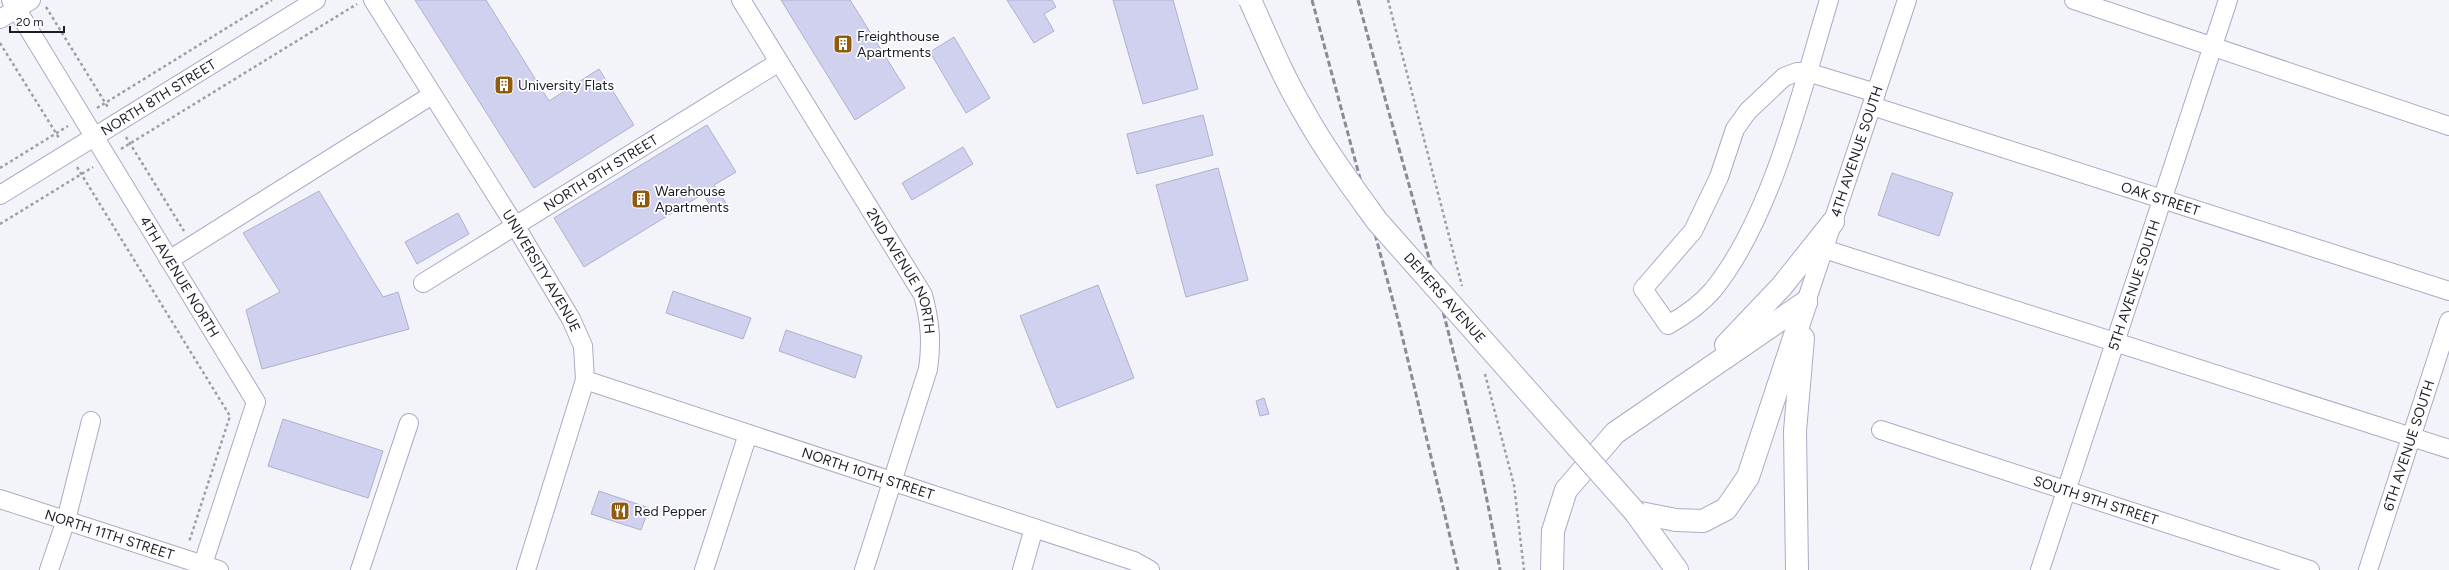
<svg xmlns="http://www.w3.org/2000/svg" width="2449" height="570" font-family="Figtree,sans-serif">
<rect width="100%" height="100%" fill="#f3f3fa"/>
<!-- building -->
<g fill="#cfd1ef" stroke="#aeb0cd">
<polygon points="415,0 486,0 549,101 599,69 634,125 534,188"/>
<polygon points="781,0 850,0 905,88 855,120"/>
<polygon points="1007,0 1052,0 1056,7 1044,14 1054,31 1034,43"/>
<polygon points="1113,0 1173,0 1198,89 1143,104"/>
<polygon points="954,37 990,98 966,113 930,52"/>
<polygon points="1203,115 1213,155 1137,174 1127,134"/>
<polygon points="707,125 736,172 714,185 726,203 714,211 703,194 584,267 554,218"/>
<polygon points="963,147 973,164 912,200 902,183"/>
<polygon points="1218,168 1248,280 1186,297 1156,185"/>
<polygon points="1892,173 1953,193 1939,236 1878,215"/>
<polygon points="319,191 383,297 398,292 409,329 262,369 246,310 280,292 243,233"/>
<polygon points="458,213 469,234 417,264 405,242"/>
<polygon points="1098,285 1134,378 1057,408 1020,316"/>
<polygon points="673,291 751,318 743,339 666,313"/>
<polygon points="786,330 862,356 855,378 779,351"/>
<polygon points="1264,398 1269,414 1260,416 1256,401"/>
<polygon points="283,419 383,451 368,498 268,466"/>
<polygon points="599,491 649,508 641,530 591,514"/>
</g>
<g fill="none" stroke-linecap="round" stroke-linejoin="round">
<!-- minor casing -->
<g stroke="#aaabc8" stroke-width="20">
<g id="minor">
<path id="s1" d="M 11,0 L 256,402 L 201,570"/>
<path id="s2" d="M 373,0 L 516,227 L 571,319 L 583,346 L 585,380 L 526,570"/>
<path id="s3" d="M 741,0 L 923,295 C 930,321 932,342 928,369 L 864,570"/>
<path d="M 1829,0 C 1802,89 1772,217 1713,290 C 1701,304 1684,316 1668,325 L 1643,289 L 1693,231 L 1719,177 L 1735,129 L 1748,111 L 1784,77 L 1797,72 L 1807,72 L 1876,93"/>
<polyline points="2074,0 2449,126"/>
<polyline points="0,19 31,0"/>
<path id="s4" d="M 1872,106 L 2449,291"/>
<path id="s5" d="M 0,195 L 316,0"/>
<polyline points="1824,249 2449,449"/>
<polyline points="169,260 432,95"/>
<path id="s6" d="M 423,283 L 779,62"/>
<path id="s7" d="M 1806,302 L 1907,0"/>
<path id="s8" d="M 585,380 L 1134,561 L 1150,570"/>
<path id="s9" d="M 1881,430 L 2310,570"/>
<path id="s10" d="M 0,499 L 219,570"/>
<polyline points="49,570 66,520 91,421"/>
<polyline points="360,570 409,423"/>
<polyline points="704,570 748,434"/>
<polyline points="1022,570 1034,528"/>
<path id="s11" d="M 2040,570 L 2228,0"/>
<path id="s12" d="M 2368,570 L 2449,321"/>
</g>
</g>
<!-- major casing -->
<g stroke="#aaabc8" stroke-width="24">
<g id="major">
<polyline points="1726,345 1782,286 1833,222"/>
<polyline points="1635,512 1676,520 1703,521 1726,509 1748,477 1806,302"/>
<polyline points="1635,512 1677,570"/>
<polyline points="1552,570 1553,531 1566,490 1615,433 1806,302"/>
<polyline points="1797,570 1795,431 1803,338"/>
</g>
</g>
<!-- path -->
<g stroke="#9e9ea7" stroke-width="2.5" stroke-dasharray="3 3" stroke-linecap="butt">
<polyline points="1388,0 1462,286"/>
<polyline points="46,7 109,109"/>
<polyline points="0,43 59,138"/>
<polyline points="97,108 272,0"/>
<polyline points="126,137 184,231"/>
<polyline points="121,149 357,4"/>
<polyline points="77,167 230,416 189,542"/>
<polyline points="0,168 68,126"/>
<polyline points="0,224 93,167"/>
<polyline points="1485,374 1514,485 1524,570"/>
</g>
<!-- minor -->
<use href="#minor" stroke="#fff" stroke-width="18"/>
<!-- major -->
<use href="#major" stroke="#fff" stroke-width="22"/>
<!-- rail -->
<g stroke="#8b8b93" stroke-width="3" stroke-dasharray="6 3" stroke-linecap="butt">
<polyline points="1312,0 1400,327 1458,570"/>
<path d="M 1358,0 C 1409,189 1467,377 1500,570"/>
</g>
<!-- major-bridge casing -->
<g stroke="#aaabc8" stroke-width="24" stroke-linecap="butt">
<g id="major-bridge">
<path id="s13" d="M 1250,0 C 1267,38 1283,77 1304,112 C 1325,150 1351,185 1377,221 L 1635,512"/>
</g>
</g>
<!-- major-bridge -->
<use href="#major-bridge" stroke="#fff" stroke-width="22"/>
</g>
<!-- icons -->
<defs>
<g id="building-square" transform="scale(1)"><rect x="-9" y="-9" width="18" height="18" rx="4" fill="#905b0e" stroke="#fff"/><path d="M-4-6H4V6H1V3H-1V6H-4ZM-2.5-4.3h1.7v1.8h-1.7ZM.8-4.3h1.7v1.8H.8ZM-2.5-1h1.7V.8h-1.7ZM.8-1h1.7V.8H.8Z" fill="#fff"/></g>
<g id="restaurant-square" transform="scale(1)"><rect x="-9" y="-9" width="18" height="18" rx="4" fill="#905b0e" stroke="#fff"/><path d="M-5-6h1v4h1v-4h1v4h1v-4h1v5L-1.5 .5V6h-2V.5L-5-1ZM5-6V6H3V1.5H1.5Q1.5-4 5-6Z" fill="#fff"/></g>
</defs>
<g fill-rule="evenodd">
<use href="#building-square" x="843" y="44"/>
<use href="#building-square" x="504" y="85"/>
<use href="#building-square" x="641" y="199"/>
<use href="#restaurant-square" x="620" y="511"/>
</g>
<g text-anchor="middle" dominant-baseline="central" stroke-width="3.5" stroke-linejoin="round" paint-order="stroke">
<!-- poi labels -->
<g font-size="14" fill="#1c1c27" stroke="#fff" text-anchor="start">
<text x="857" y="36">Freighthouse<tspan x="857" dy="16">Apartments</tspan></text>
<text x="518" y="85">University Flats</text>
<text x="655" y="191">Warehouse<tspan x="655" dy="16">Apartments</tspan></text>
<text x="634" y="511">Red Pepper</text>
</g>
<!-- street labels -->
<g font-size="14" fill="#1c1c27" stroke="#fff">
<text stroke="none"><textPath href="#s5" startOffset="186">NORTH 8TH STREET</textPath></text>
<text stroke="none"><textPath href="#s7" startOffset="159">4TH AVENUE SOUTH</textPath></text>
<text stroke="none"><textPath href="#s6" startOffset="209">NORTH 9TH STREET</textPath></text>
<text stroke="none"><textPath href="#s4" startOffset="303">OAK STREET</textPath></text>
<text stroke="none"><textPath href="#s2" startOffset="319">UNIVERSITY AVENUE</textPath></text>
<text stroke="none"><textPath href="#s3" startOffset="316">2ND AVENUE NORTH</textPath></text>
<text stroke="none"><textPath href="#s1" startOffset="324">4TH AVENUE NORTH</textPath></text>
<text stroke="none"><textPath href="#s11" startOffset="300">5TH AVENUE SOUTH</textPath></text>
<text stroke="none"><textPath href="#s13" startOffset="358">DEMERS AVENUE</textPath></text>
<text stroke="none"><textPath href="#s12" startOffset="131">6TH AVENUE SOUTH</textPath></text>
<text stroke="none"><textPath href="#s8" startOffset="298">NORTH 10TH STREET</textPath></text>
<text stroke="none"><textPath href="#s9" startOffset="226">SOUTH 9TH STREET</textPath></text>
<text stroke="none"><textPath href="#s10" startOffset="115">NORTH 11TH STREET</textPath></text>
</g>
</g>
<!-- scale -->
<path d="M10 26v6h54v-6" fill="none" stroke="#1c1c27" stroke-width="2"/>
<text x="16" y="26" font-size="12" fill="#1c1c27" stroke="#ffffff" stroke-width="3" paint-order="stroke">20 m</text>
</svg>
